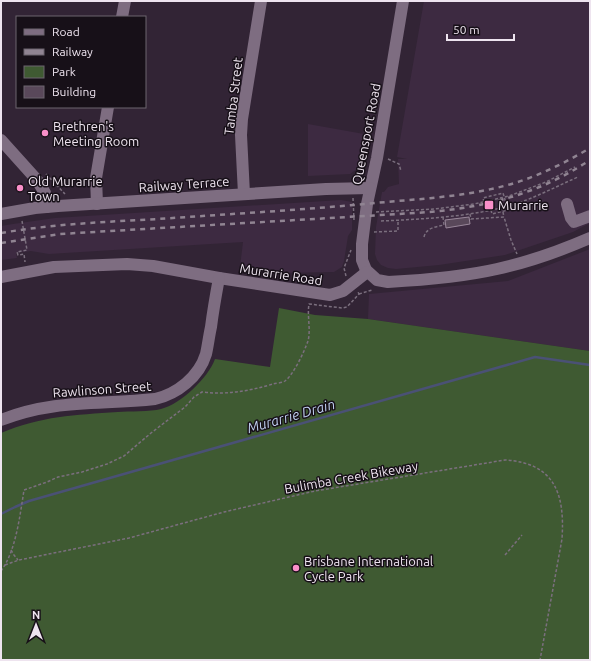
<svg xmlns="http://www.w3.org/2000/svg" width="591" height="661" font-family="Ubuntu,sans-serif">
<rect width="100%" height="100%" fill="#322435"/>
<!-- built -->
<g fill="#3d2a41">
<polygon points="424,1 590,1 590,223 573,232 505,255 439,265 396,269 388,268 381,265 377,260 375,254 376,227 382,192 384,192 388,187 399,184 398,159 407,159 397,157"/>
<polygon points="308,124 364,134 359,166 357,169 350,174 308,176"/>
<polygon points="341,200 352,202 352,230 348,236 344,261 342,267 334,272 280,273 240,267 243,242 49,254 31,251 16,253 17,258 1,260 1,226 13,224 55,218"/>
<polygon points="590,249 590,351 368,319 369,294 508,281"/>
</g>
<!-- green -->
<path fill="#3f5a32" d="M 279,308 L 315,315 L 368,319 L 590,351 L 590,660 L 1,660 L 1,433 C 42,416 74,415 118,412 C 129,411 150,412 161,409 C 181,404 208,378 215,359 L 270,367 Z"/>
<g fill="none" stroke-linecap="round" stroke-linejoin="round">
<!-- stream -->
<polyline stroke="#4a5175" stroke-width="2.5" points="1,514 15,507 29,501 535,357 590,365"/>
</g>
<!-- building -->
<polygon fill="#59485a" stroke="#99879a" points="469,217 470,224 446,228 445,220"/>
<g fill="none" stroke-linecap="round" stroke-linejoin="round">
<!-- path -->
<g stroke="#7b6f7e" stroke-width="1.5" stroke-dasharray="3 2" stroke-linecap="butt">
<polyline points="388,159 399,164 401,171"/>
<polyline points="46,174 65,194"/>
<polyline points="353,198 354,220"/>
<polyline points="484,202 483,198 503,193 508,210 492,214 491,210"/>
<polyline points="502,207 504,217"/>
<polyline points="376,212 434,209 474,204 509,196 546,182 575,167"/>
<polyline points="470,214 471,219 504,217 511,240 517,254"/>
<polyline points="22,221 27,250 17,252 18,255 24,254 25,262"/>
<path d="M 381,221 C 424,219 467,217 509,206 C 533,199 555,187 578,177"/>
<polyline points="374,232 398,231 398,220"/>
<path d="M 424,237 C 426,228 435,227 444,225 L 443,217"/>
<polyline points="346,276 344,268 351,250"/>
<polyline points="359,294 372,290"/>
<polyline points="11,550 14,555 18,560"/>
<polyline points="505,555 522,535"/>
<path d="M 5,565 L 19,560 L 129,538 L 224,512 L 315,491 L 505,460 C 555,463 565,494 562,539 L 540,660"/>
<path d="M 1,571 C 16,551 20,515 24,490 L 47,482 L 58,477 L 82,472 L 107,464 L 124,456 L 151,433 L 185,407 L 194,397 L 202,392 C 227,395 249,391 273,384 C 276,383 282,383 285,381 C 294,374 304,352 308,341 C 311,330 307,316 309,304 L 342,308 L 347,307 L 359,294 L 358,292"/>
</g>
<!-- minor -->
<g stroke="#7e6d81" stroke-width="12">
<path d="M 403,1 L 377,158 L 367,204 L 362,244 L 362,260 L 366,270 L 377,280 L 388,282 C 424,280 462,277 497,269 C 529,262 560,251 590,238"/>
<polyline points="122,17 125,1"/>
<polyline points="1,140 37,180 45,193 47,207"/>
<polyline points="244,194 241,135 242,119 261,1"/>
<polyline points="97,204 96,178 108,107"/>
<polyline points="567,204 571,218 574,222 590,216"/>
<polyline points="1,214 35,208 58,206 326,189 370,188"/>
<polyline points="1,277 54,267 127,264 153,266 219,278 330,295 343,291 367,272"/>
<path d="M 1,420 C 54,399 100,405 155,399 C 177,394 199,377 206,354 C 208,345 209,336 211,327 C 213,311 216,294 219,278"/>
</g>
<!-- rail -->
<g stroke="#908492" stroke-width="2.5" stroke-dasharray="5 5" stroke-linecap="butt">
<path d="M 1,233 C 53,224 105,222 158,219 C 230,214 303,210 375,203 C 418,199 462,197 504,186 C 535,178 563,164 590,148"/>
<path d="M 1,243 L 60,234 L 415,213 C 479,209 536,196 590,160"/>
</g>
</g>
<!-- markers -->
<g fill="#f98fc9" stroke="#171018" stroke-width="1.5">
<circle cx="45" cy="133" r="4"/>
<circle cx="20" cy="188" r="4"/>
<rect x="484" y="200" width="10" height="10" rx="2"/>
<circle cx="296" cy="568" r="4"/>
</g>
<g text-anchor="middle" dominant-baseline="central" stroke-width="3" stroke-linejoin="round" paint-order="stroke">
<!-- street labels -->
<g font-size="13" fill="#eee4ef" stroke="#171018">
<text transform="translate(233 96) rotate(-83)">Tamba Street</text>
<text transform="translate(366 134) rotate(-79)">Queensport Road</text>
<text transform="translate(184 184) rotate(-4)">Railway Terrace</text>
<text transform="translate(281 274) rotate(9)">Murarrie Road</text>
<text transform="translate(102 389) rotate(-4)">Rawlinson Street</text>
<text transform="translate(351 477) rotate(-10)">Bulimba Creek Bikeway</text>
</g>
<!-- poi labels -->
<g font-size="13" fill="#eee4ef" stroke="#171018" text-anchor="start">
<text x="53" y="126">Brethren's<tspan x="53" dy="15">Meeting Room</tspan></text>
<text x="28" y="181">Old Murarrie<tspan x="28" dy="15">Town</tspan></text>
<text x="498" y="205">Murarrie</text>
<text x="304" y="561">Brisbane International<tspan x="304" dy="15">Cycle Park</tspan></text>
</g>
<!-- water labels -->
<g font-size="14" font-style="italic" fill="#bfcfef" stroke="#171018">
<text transform="translate(291 416) rotate(-16)">Murarrie Drain</text>
</g>
</g>
<!-- border -->
<rect width="591" height="661" fill="none" stroke="#eee4ef" stroke-width="4"/>
<!-- legend -->
<rect x="16" y="16" width="130" height="92" fill="#171018" stroke="#6d656e"/>
<rect x="24" y="29" width="20" height="6" fill="#7e6d81" stroke="#6d656e"/>
<text x="52" y="36" font-size="12" fill="#eee4ef">Road</text>
<rect x="24" y="49" width="20" height="6" fill="#908492" stroke="#6d656e"/>
<text x="52" y="56" font-size="12" fill="#eee4ef">Railway</text>
<rect x="24" y="66" width="20" height="12" fill="#3f5a32" stroke="#6d656e"/>
<text x="52" y="76" font-size="12" fill="#eee4ef">Park</text>
<rect x="24" y="86" width="20" height="12" fill="#59485a" stroke="#6d656e"/>
<text x="52" y="96" font-size="12" fill="#eee4ef">Building</text>
<!-- north arrow -->
<g transform="translate(36 625)" stroke="#171018" stroke-width="3" paint-order="stroke">
<path d="M0-3L7 15L0 10L-7 15Z" fill="#eee4ef"/>
<text y="-6" font-size="11" font-weight="bold" text-anchor="middle" fill="#eee4ef">N</text>
</g>
<!-- scale -->
<path d="M447 34v6h67v-6" fill="none" stroke="#eee4ef" stroke-width="2"/>
<text x="453" y="34" font-size="12" fill="#eee4ef" stroke="#171018" stroke-width="3" paint-order="stroke">50 m</text>
</svg>
